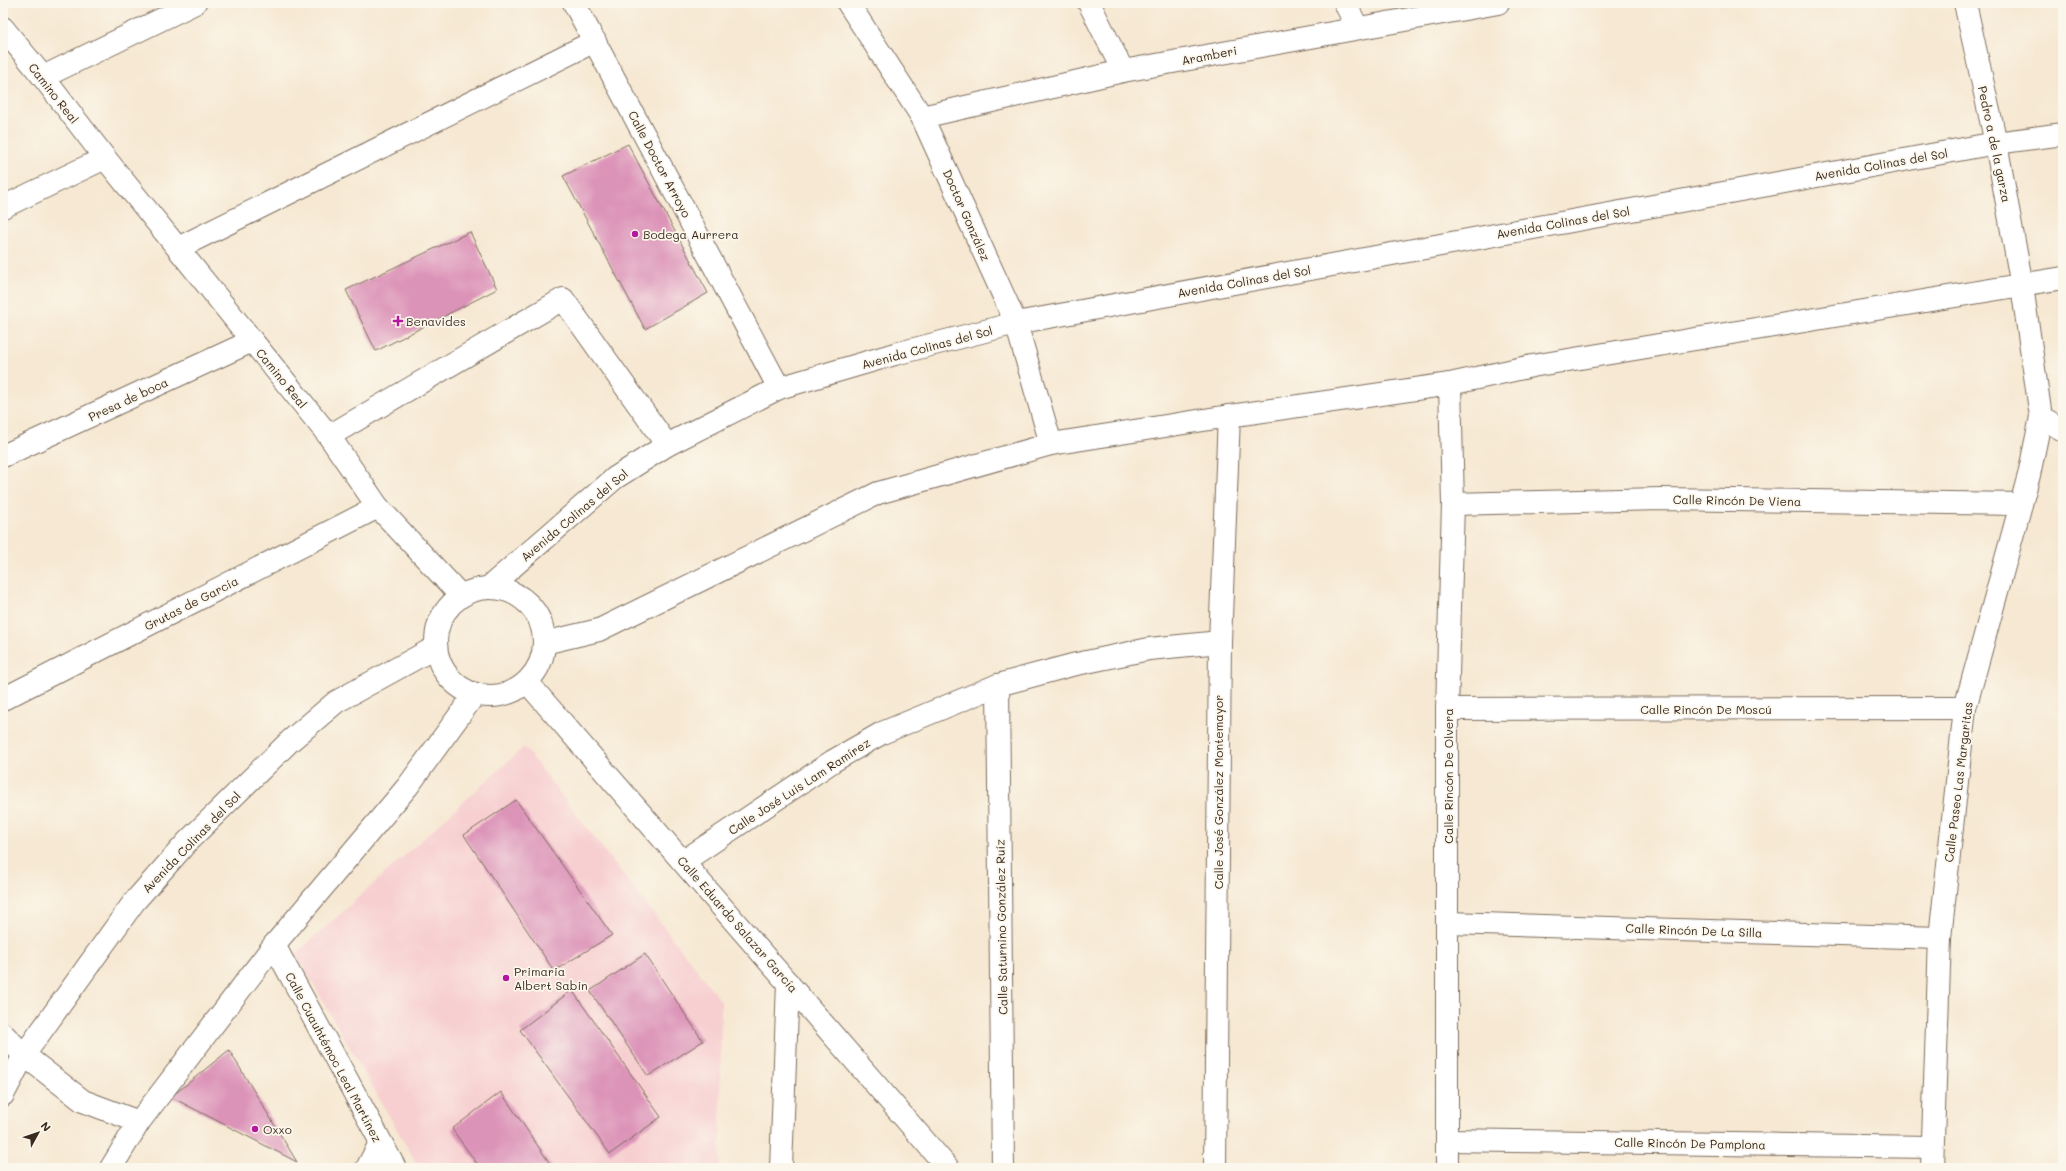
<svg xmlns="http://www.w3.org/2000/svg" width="2066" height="1171" font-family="Mali,sans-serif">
<rect width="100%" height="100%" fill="#fbf7ec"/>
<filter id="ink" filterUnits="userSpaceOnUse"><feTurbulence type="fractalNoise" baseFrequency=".025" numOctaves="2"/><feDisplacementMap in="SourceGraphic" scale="8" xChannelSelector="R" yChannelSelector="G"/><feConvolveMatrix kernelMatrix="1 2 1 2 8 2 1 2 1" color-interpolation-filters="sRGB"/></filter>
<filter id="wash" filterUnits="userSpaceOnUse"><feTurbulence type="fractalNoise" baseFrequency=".012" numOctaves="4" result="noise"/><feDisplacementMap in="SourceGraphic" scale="16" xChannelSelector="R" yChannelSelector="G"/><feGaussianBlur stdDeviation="0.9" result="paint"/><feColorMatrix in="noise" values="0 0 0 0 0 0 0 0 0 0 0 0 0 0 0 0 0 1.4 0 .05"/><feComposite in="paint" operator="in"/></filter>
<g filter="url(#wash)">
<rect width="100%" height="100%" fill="#f6e8d2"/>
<!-- built -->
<polygon fill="#f7cfd0" points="524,747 721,1001 720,1168 419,1168 296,954"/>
<g id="blocks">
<!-- building -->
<g fill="#dc93b8">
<polygon points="628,144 708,293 645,329 563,176"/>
<polygon points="470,232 497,289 376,351 346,290"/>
<polygon points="516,800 612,935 554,971 464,835"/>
<polygon points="645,954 703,1041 648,1076 590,991"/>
<polygon points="572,990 661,1117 610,1154 520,1030"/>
<polygon points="229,1050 297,1162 171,1097"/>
<polygon points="501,1092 553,1168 480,1168 452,1129"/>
</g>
</g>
</g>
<g filter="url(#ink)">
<use href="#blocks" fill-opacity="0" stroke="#7c6c5d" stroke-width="1"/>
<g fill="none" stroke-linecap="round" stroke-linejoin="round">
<!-- minor casing -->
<g stroke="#7c6c5d" stroke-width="24">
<g id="minor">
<polyline points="574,3 779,388"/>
<polyline points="848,3 922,117 1016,323 1051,444"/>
<polyline points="1089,3 1123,71"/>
<polyline points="1345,3 1357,27"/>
<polyline points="3,28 43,77 105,158 329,436 378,507 461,596"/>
<polyline points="43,77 195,3"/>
<polyline points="922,117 1123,71 1498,3"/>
<polyline points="3,207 105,158"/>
<polyline points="178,248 595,41"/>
<polyline points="2041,417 2063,430"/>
<polyline points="329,436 563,299 667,445"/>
<polyline points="3,456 252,341"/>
<polyline points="1453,504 1660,499 2021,504"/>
<polyline points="488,588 615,478 667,445 779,388 895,354 1016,323 1996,143 2063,134"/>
<circle cx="490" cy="642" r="54"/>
<polyline points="544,643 599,630 878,493 1051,444 1229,416 1450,384 1532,366 2063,278"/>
<polyline points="527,682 948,1168"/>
<polyline points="998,685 1003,1168"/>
<polyline points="3,699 378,507"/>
<polyline points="1447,709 1965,708"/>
<polyline points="684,861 833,761 882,733 998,685 1072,665 1149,649 1220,642"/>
<polyline points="1448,923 1940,938"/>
<polyline points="274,945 395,1168"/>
<polyline points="3,1034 24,1055 83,1101 139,1122"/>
<polyline points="3,1095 24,1055 134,902 188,841 290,741 336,702 436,647"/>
<polyline points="1448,1140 1932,1147"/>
<polyline points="111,1168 139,1122 274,945 408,786 475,694"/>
<polyline points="367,1168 380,1143"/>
<polyline points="781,1168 788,983"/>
<polyline points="1215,1168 1220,642 1229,416"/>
<polyline points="1447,1168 1447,709 1453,504 1450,384"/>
<polyline points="1932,1168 1940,938 1965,708 2029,475 2041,417 2022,286 1996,143 1965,3"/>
</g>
</g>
<!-- minor -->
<use href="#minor" stroke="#fff" stroke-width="22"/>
</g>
</g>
<!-- markers -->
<g fill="#b5179e" stroke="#fbf7ec" stroke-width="1.5">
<circle cx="635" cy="234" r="4"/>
<path d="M396 315h4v4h4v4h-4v4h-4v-4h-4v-4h4z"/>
<circle cx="506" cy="978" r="4"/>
<circle cx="255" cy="1129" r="4"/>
</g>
<g text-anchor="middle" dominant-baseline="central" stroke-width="3.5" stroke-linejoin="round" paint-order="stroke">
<!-- street labels -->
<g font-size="12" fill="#3b2a1e" stroke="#fbf7ec">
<text transform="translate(1209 55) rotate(-11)">Aramberi</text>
<text transform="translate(54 93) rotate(52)">Camino Real</text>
<text transform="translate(1995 144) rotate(78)">Pedro a de la garza</text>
<text transform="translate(660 164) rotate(62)">Calle Doctor Arroyo</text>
<text transform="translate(1881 164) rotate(-10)">Avenida Colinas del Sol</text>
<text transform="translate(967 215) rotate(66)">Doctor González</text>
<text transform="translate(1563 222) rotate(-10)">Avenida Colinas del Sol</text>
<text transform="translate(1244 281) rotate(-10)">Avenida Colinas del Sol</text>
<text transform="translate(927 347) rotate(-15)">Avenida Colinas del Sol</text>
<text transform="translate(282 378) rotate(51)">Camino Real</text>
<text transform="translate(128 399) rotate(-25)">Presa de boca</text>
<text transform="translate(1737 500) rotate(1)">Calle Rincón De Viena</text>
<text transform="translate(574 515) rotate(-40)">Avenida Colinas del Sol</text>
<text transform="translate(191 603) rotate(-27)">Grutas de García</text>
<text x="1706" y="709">Calle Rincón De Moscú</text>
<text transform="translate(1448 776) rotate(-90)">Calle Rincón De Olvera</text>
<text transform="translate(1958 782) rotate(-83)">Calle Paseo Las Margaritas</text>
<text transform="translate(799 786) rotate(-33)">Calle José Luis Lam Ramírez</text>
<text transform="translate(1218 792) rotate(-90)">Calle José González Montemayor</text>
<text transform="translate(191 842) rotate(-46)">Avenida Colinas del Sol</text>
<text transform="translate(738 924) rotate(49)">Calle Eduardo Salazar García</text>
<text transform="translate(1001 927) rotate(-91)">Calle Saturnino González Ruíz</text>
<text transform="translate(1694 930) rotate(2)">Calle Rincón De La Silla</text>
<text transform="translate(334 1057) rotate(62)">Calle Cuauhtémoc Leal Martínez</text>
<text transform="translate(1690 1143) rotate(1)">Calle Rincón De Pamplona</text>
</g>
<!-- poi labels -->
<g font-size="12" fill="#3b2a1e" stroke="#fbf7ec" text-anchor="start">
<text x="643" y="234">Bodega Aurrera</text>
<text x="406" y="321">Benavides</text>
<text x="514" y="971">Primaria<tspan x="514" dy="14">Albert Sabin</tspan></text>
<text x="263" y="1129">Oxxo</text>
</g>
</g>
<!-- margin -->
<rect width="2066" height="1171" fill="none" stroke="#fbf7ec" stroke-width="16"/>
<!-- north arrow -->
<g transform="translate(38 1133) rotate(50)" stroke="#fbf7ec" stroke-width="3" paint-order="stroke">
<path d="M0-3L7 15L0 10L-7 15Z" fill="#3b2a1e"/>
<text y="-6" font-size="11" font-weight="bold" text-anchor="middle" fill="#3b2a1e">N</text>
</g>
</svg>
